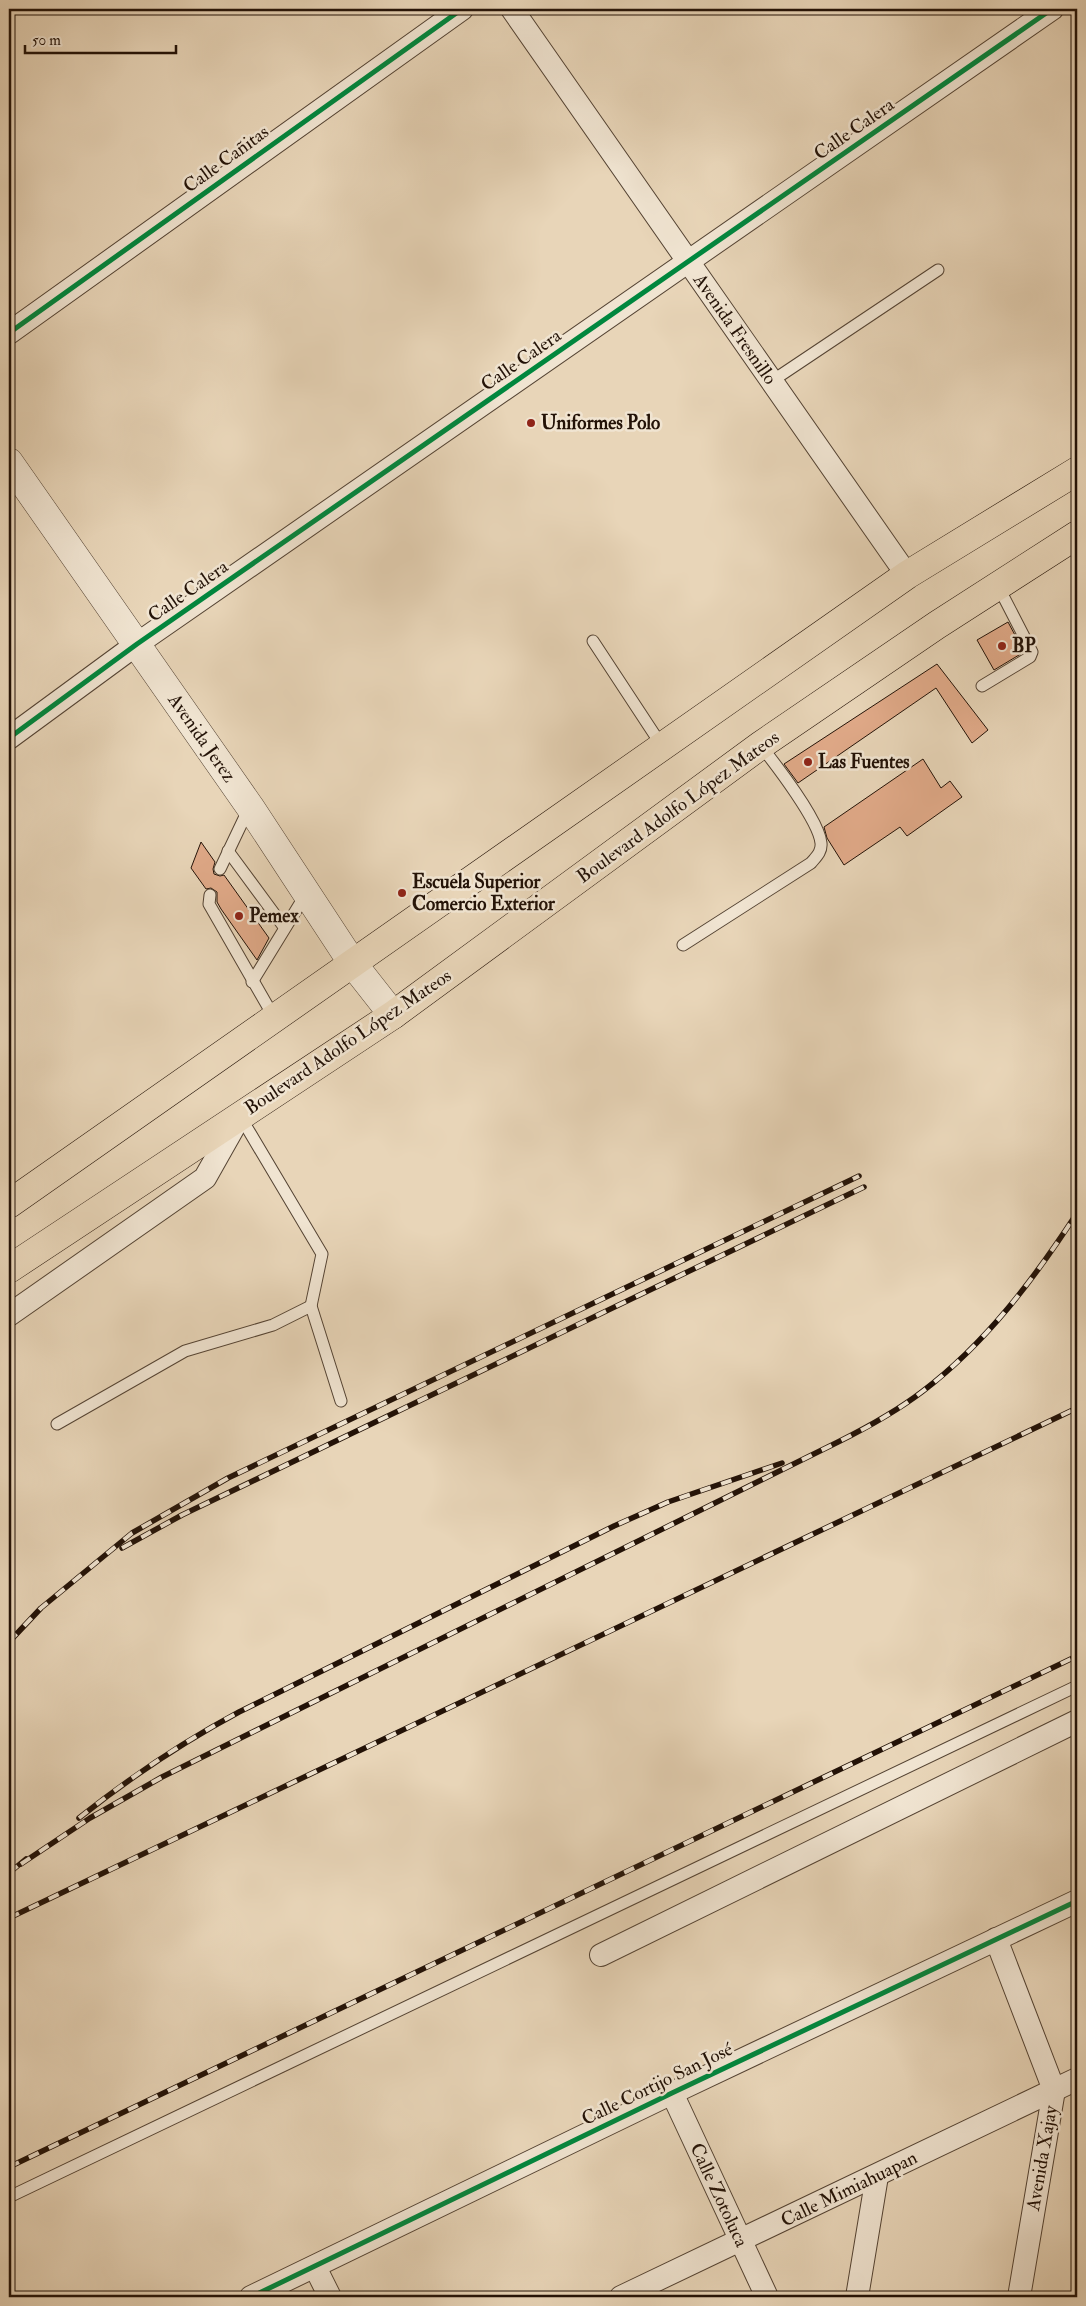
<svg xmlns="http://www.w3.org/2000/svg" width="1086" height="2306" font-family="'IM FELL Double Pica',serif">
<rect width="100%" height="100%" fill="#e8d5b8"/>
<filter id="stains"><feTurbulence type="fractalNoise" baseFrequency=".004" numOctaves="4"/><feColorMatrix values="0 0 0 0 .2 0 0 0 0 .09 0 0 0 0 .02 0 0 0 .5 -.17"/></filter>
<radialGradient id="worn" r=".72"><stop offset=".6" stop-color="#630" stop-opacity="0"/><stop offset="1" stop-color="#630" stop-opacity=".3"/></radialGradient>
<!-- building -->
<g fill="#e1aa89" stroke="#231207">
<polygon points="1008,622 1024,652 994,670 977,640"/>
<polygon points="937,664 988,730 972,743 936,688 798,783 784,764"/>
<polygon points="923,759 941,788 950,781 962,797 907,836 900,827 844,865 827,838 824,827"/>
<polygon points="201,842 215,862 213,869 214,874 220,876 224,875 269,938 257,960 221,909 217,902 217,892 211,888 206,889 191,868"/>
</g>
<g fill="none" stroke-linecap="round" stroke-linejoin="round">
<!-- service casing -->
<g stroke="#544333" stroke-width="13">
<g id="service">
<polyline points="772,381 938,270"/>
<polyline points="593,641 662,746"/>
<polyline points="982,686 1030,657 1032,652 998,586"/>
<polyline points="228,851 284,927"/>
<polyline points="220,869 249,808"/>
<polyline points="210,895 209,904 275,1019"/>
<path d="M 683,945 L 811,863 C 816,857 822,852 821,843 C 819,821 776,765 761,746"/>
<polyline points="252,982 306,894"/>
<polyline points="240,1116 322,1254 311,1306"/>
<polyline points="57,1424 185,1351 273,1325 311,1306 341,1401"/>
<polyline points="9,2197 1077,1686"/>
</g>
</g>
<!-- minor casing -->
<g stroke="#544333" stroke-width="24">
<g id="minor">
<polyline points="512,9 907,575"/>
<polyline points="9,333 462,9"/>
<polyline points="9,738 137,644 1052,9"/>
<polyline points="9,1315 205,1178 240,1116"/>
<polyline points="996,1939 1054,2090 1019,2297"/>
<polyline points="601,1955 1077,1721"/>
<polyline points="672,2093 767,2297"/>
<polyline points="315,2267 330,2297"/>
<polyline points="251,2297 672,2093 1077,1901"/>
<polyline points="621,2297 1077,2079"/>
<polyline points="857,2297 877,2176"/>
</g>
</g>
<!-- tertiary casing -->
<g stroke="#544333" stroke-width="29">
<polyline id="tertiary" points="9,462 250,807 353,964 393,1015"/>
</g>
<!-- primary casing -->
<g stroke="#231207" stroke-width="29">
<g id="primary">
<polyline points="9,1204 907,575 1077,471"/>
<polyline points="9,1269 393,1015 761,745 937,625 1077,535"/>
</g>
</g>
<!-- service -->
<use href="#service" stroke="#f0e4d1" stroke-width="11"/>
<!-- minor -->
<use href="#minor" stroke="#f0e4d1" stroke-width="22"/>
<!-- tertiary -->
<use href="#tertiary" stroke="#f0e4d1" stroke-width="28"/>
<!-- primary -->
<use href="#primary" stroke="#e8d5b8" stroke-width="28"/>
<!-- rail casing -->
<g stroke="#231207" stroke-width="5.5">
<g id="rail">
<polyline points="122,1548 182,1515 864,1187"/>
<polyline points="9,1642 41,1608 132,1533 228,1478 859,1176"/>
<path d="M 79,1818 C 132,1776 181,1743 239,1712 L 614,1526 L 668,1502 L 782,1463"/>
<path d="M 21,1864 L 90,1818 L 162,1777 L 838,1442 C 868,1427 897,1411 923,1391 C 986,1343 1034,1279 1077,1213"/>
<polyline points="9,1873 26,1859"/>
<polyline points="9,1918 1077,1408"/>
<polyline points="9,2167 1077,1656"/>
</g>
</g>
<!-- rail -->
<use href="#rail" stroke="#f0e4d1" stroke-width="4" stroke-dasharray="11" stroke-linecap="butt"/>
<!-- cycleway casing -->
<g stroke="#f0e4d1" stroke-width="8">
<g id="cycleway">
<polyline points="9,333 462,9"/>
<polyline points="9,738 137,644 1052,9"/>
<polyline points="251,2297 672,2093 1077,1901"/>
</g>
</g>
<!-- cycleway -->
<use href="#cycleway" stroke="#00873e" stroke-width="5"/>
</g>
<!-- markers -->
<g fill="#8f2418" stroke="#f0e4d1" stroke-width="2">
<circle cx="531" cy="423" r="5"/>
<circle cx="1002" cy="646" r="5"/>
<circle cx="808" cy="762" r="5"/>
<circle cx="402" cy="893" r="5"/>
<circle cx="239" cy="916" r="5"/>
</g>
<g text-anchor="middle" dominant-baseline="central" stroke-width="5" stroke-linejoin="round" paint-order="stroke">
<!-- street labels -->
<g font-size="19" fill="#231207" stroke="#f0e4d1">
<text transform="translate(854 129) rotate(-35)">Calle Calera</text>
<text transform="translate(226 159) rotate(-36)">Calle Cañitas</text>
<text transform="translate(735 329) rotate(55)">Avenida Fresnillo</text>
<text transform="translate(521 360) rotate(-35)">Calle Calera</text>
<text transform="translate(188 591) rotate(-35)">Calle Calera</text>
<text transform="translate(202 738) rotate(55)">Avenida Jerez</text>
<text transform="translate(678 807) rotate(-36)">Boulevard Adolfo López Mateos</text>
<text transform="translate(348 1042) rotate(-34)">Boulevard Adolfo López Mateos</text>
<text transform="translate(657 2084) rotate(-26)">Calle Cortijo San José</text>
<text transform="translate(1042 2158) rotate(-80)">Avenida Xajay</text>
<text transform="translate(849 2189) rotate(-26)">Calle Mimiahuapan</text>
<text transform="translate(719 2195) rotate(65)">Calle Zotoluca</text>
</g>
<!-- poi labels -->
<g font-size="19" font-weight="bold" fill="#231207" stroke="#f0e4d1" text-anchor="start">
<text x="541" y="423">Uniformes Polo</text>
<text x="1012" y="646">BP</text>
<text x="818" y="762">Las Fuentes</text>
<text x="412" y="882">Escuela Superior<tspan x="412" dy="22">Comercio Exterior</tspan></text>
<text x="249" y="916">Pemex</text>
</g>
</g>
<!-- margin -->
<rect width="1086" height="2306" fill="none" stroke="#e8d5b8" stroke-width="30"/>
<rect x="10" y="10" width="1066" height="2286" fill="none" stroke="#231207" stroke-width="2.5"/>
<rect x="15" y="15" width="1056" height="2276" fill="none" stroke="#231207"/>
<!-- scale -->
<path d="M25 45v8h151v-8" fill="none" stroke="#231207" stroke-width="2.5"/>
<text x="32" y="45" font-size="15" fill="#231207" stroke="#f0e4d1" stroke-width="4" paint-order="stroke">50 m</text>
<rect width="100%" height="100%" filter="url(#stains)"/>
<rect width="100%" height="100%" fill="url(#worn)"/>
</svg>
